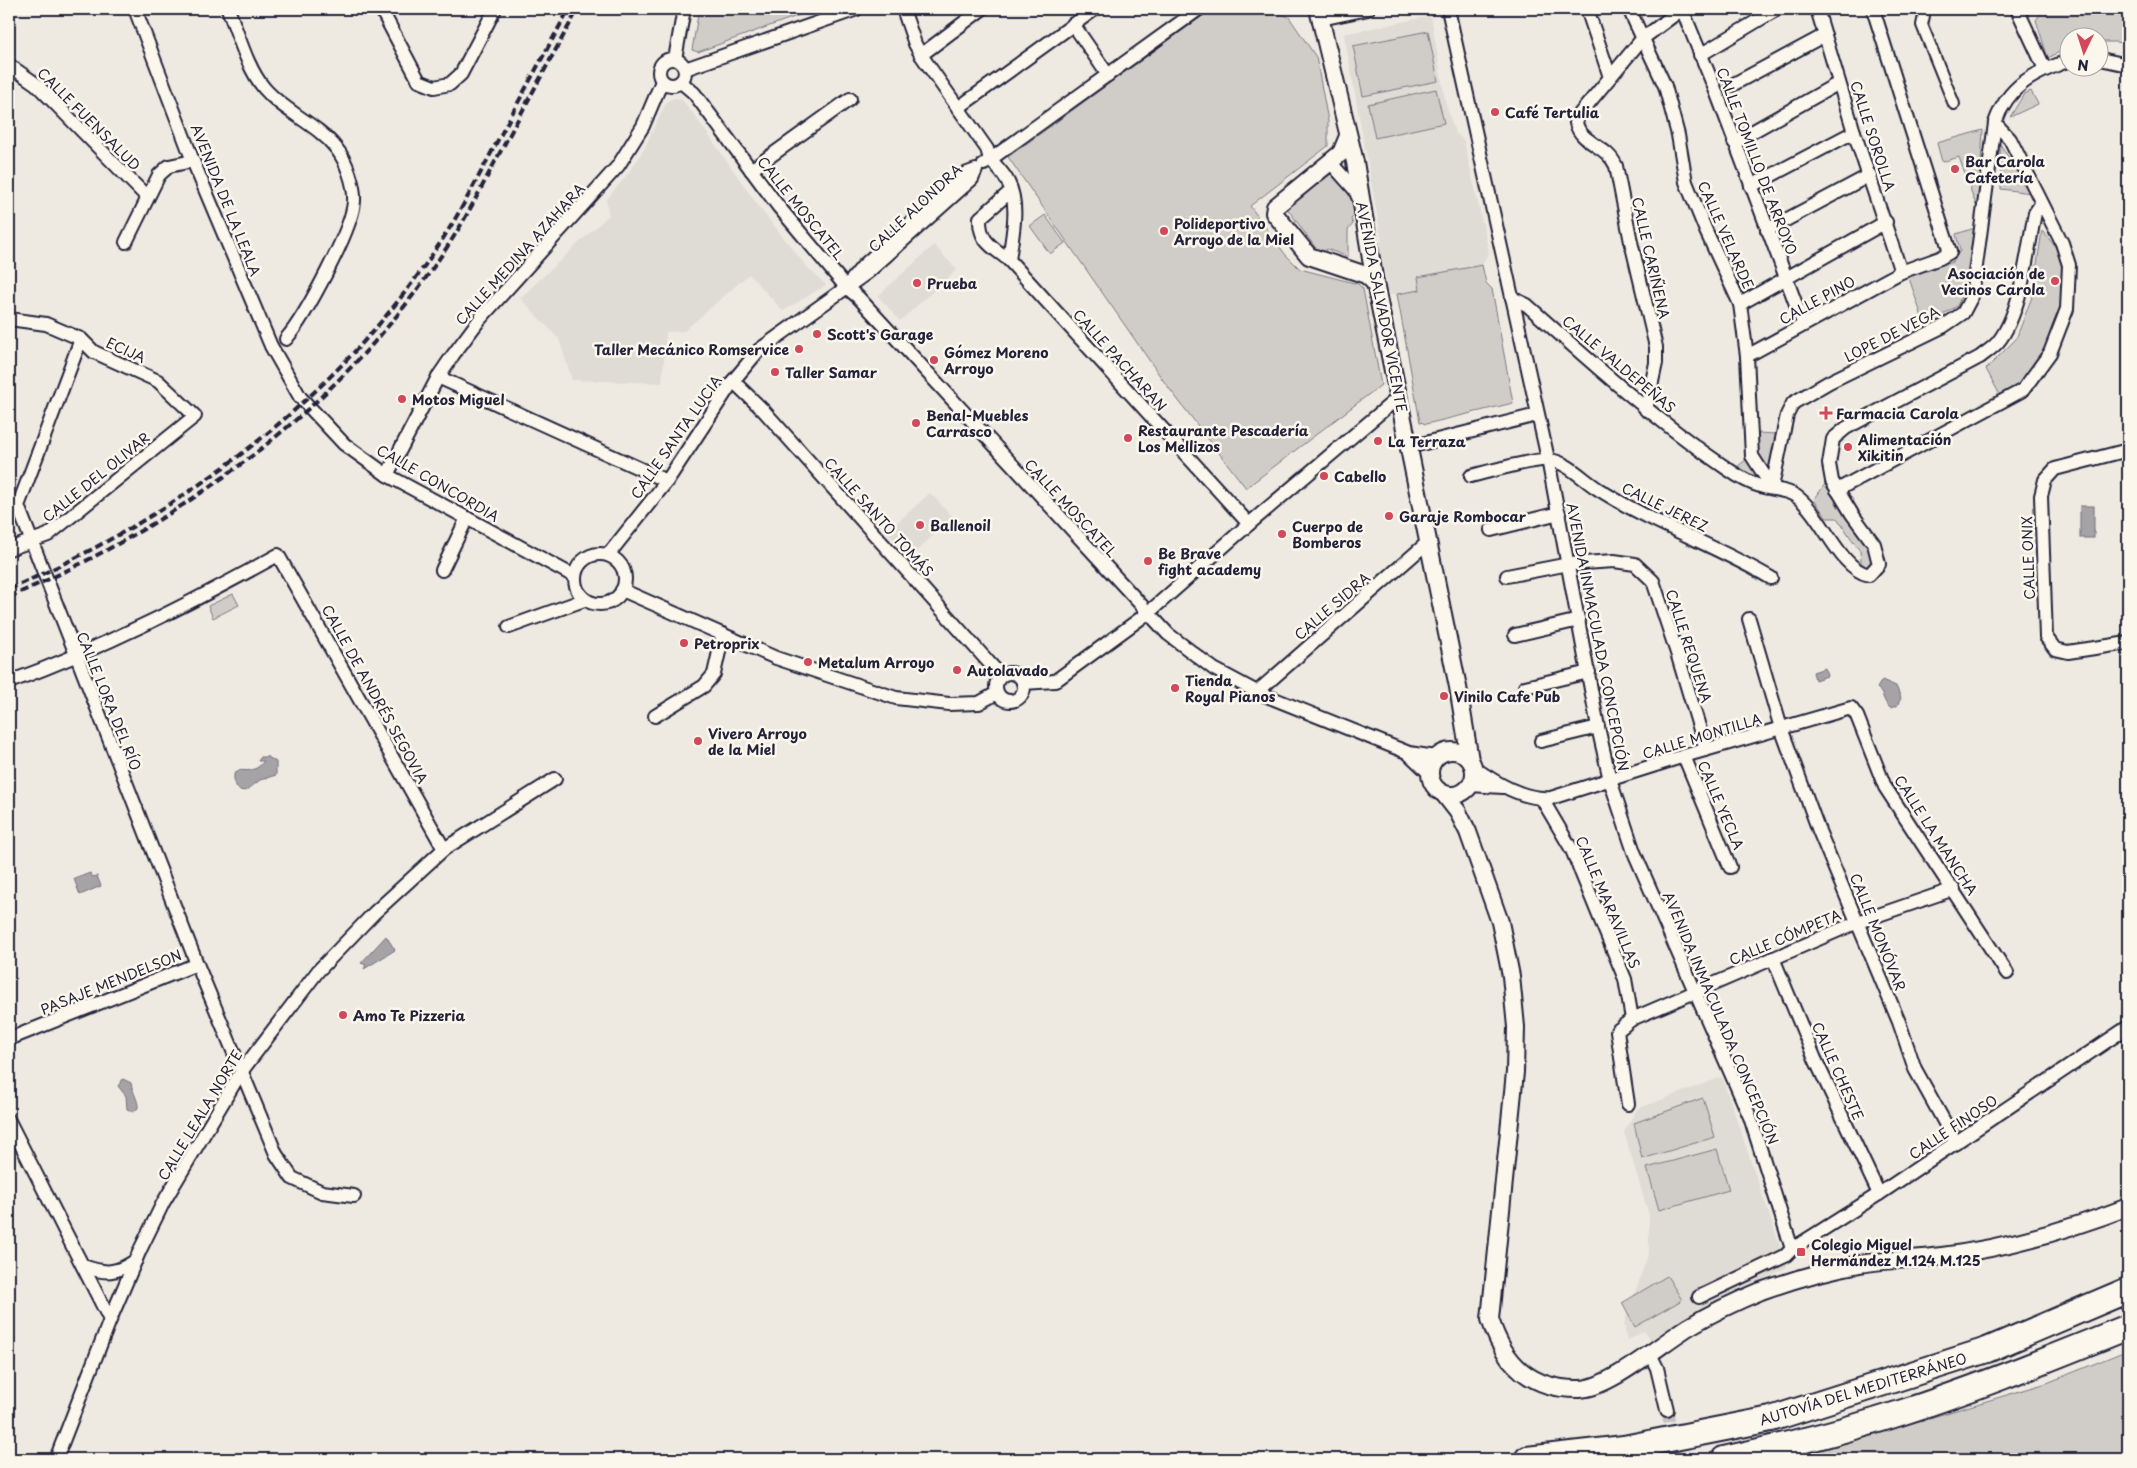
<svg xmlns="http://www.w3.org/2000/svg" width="2137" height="1468" font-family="'Playpen Sans',sans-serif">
<rect width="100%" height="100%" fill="#eeeae2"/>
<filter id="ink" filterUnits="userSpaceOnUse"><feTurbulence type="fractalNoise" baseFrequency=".02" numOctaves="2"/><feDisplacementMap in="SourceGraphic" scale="10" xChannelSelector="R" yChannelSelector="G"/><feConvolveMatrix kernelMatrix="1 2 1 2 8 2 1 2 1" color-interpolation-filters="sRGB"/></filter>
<g filter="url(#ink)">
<!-- built -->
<g fill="#dfdbd5">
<polygon points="1431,16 1446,105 1455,132 1464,141 1489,252 1482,265 1486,283 1492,289 1513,403 1426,424 1420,422 1397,294 1390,295 1378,242 1382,241 1344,34"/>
<polygon points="675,98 682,100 695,116 759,207 806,266 826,285 783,311 749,274 684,331 666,332 662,383 572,380 559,339 520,298 609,215 606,200 628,174 644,149 667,101"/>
<polygon points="934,245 957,270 900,321 878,296"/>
<polygon points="930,493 953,517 910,557 887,532"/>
<polygon points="1722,1077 1787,1267 1650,1341 1644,1331 1627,1341 1624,1324 1649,1252 1649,1215 1624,1132 1637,1109"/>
</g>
<!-- green -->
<g fill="#d0cdc9" stroke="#797882">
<polygon points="699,9 805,9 808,12 698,52 692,50"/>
<polygon points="1212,9 1269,9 1289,17 1316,57 1328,121 1328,146 1250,206 1285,254 1300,269 1358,284 1363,289 1381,385 1246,488 1165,383 1008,157"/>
<polygon points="2044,9 2128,9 2128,44 2115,42 2100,42 2100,38 2070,38 2069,47 2048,58 2036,20"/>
<polygon points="1428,31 1438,81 1363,96 1353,46"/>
<polygon points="1436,89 1444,123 1375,138 1368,104"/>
<polygon points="2031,91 2038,104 2010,117 2024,94"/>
<polygon points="1983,130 1978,211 1959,157 1942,162 1937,143"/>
<polygon points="2000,144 2031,193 2001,189"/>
<polygon points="1331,174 1355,200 1357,212 1351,219 1353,224 1348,230 1348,257 1327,249 1320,254 1287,208"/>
<polygon points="1045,215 1065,243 1050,254 1030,226"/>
<polygon points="1975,228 1968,282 1957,306 1925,326 1908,275 1952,262 1960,251 1956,234"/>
<path d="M 2042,231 C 2051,241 2062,253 2064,267 C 2067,308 2049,355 2021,385 C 2016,390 2007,393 2001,397 L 1986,369 L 2016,339 L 2032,297 Z"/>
<polygon points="1482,265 1486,283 1492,289 1513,403 1426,424 1420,422 1397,294 1420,290 1418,277"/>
<polygon points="1757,433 1776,434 1770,468 1767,469 1759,459"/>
<polygon points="1747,459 1762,480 1758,480 1737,467"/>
<polygon points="1825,484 1872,551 1874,562 1870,567 1864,567 1861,562 1860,551 1837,518 1827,518 1814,500"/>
<polygon points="233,594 239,605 213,618 208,606"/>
<polygon points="1703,1098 1715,1137 1642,1159 1634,1123"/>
<polygon points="1717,1149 1729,1190 1659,1210 1647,1168"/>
<polygon points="1667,1276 1682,1300 1635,1327 1622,1303"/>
<polygon points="2128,1350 2128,1459 1792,1459 2047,1383"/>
</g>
<!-- water -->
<g fill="#a6a3a7" stroke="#716f7c">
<rect x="2080" y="506" width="14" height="32"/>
<polygon points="1825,668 1827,676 1815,680 1813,672"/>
<path d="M 1882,680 L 1896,686 L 1901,698 L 1897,706 L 1890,708 C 1883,702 1884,694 1877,688 Z"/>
<path d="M 261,757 L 268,757 L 276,762 L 276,775 L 260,780 L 246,791 L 239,790 L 234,783 L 234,774 L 240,770 C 251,772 258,769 264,761 L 258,761 Z"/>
<polygon points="90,873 92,877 97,876 101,886 80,895 74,879"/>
<polygon points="386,936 395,950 364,969 366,965 361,963"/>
<path d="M 123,1079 L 131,1083 C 132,1091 139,1101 138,1108 L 133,1112 L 127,1109 L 126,1096 L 118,1086 Z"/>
</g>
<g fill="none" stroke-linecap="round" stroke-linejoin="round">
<!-- minor-tunnel -->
<polyline stroke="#c5c2c1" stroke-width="12" stroke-dasharray="12 6" stroke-linecap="butt" points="1667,1410 1676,1459"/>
<!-- pedestrian casing -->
<g stroke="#22223b" stroke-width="14">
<polyline id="pedestrian" points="1921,9 1924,16 1922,25 1954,104"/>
</g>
<!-- minor casing -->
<g stroke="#22223b" stroke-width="16">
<g id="minor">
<polyline points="135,9 193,161 271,346 300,397 344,444 387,475 574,576"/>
<path d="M 228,9 C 238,33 247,68 264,88 C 284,112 316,123 336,148 C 346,160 355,185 354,201 C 353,228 305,317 286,339"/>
<polyline points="381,9 419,81 434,87 450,84 461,74 495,9"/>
<path d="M 903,9 L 915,44 L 921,55 L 987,149 C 990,164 1002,169 1008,182 C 1020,205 1012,236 1009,260 C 993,247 979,242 980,218 L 1011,191"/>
<polyline points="1448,9 1548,459 1598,727 1610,780 1634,852 1750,1117 1792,1249"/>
<polyline points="1587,9 1610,77"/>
<polyline points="1629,9 1665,86 1678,135 1686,182 1706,231 1740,304 1747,356 1752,456 1772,487"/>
<polyline points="1682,9 1717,94 1803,323"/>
<polyline points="1817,9 1854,132 1901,272"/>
<polyline points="2017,9 2045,69"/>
<polyline points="1321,19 1368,9"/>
<polyline points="1073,24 1108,75"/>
<polyline points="921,55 982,9"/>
<polyline points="1700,55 1777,9"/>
<circle cx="672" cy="72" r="13"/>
<polyline points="675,59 684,9"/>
<polyline points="2100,59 2128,65"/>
<polyline points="9,65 36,84 147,197"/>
<polyline points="685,69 857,9"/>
<polyline points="681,82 694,93 778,206 846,287 858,297 1168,634 1214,669 1257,692 1409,753 1436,757"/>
<polyline points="1732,85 1825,35"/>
<polyline points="958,108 1095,9"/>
<polyline points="1734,142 1839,83"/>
<polyline points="1331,163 1355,190 1359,199"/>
<polyline points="984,164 1199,9"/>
<polyline points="751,170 850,99"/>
<polyline points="1751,186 1854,132"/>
<polyline points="1767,230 1870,175"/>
<polyline points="126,242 159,175 169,166 193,161"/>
<polyline points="1009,260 1249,524"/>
<path d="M 1512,298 L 1527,305 C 1591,362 1655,420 1726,468 C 1736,475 1749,483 1760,486 C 1772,490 1786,489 1796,496 C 1823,515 1838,568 1869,575 L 1879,564 L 1874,544 L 1852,514 L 1832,481 L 1829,464 L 1833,439 L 1846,428 L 1980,357 C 1986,352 1993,348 1998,342 C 2022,312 2027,251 2035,213 L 2041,204"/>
<polyline points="1740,304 1886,222"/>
<polyline points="9,319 46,324 81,339 94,352 158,381 195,416 48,535 9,549"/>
<polyline points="81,339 18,506 197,964 276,1154 292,1178 322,1192 354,1196"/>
<polyline points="1747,356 1901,272 1940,258 1950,252 1873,9"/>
<polyline points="438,377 667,481"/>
<polyline points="733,381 764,411 1001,676"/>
<path d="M 1646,410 L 1656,363 L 1656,347 L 1631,242 L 1616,166 C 1607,145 1581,144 1576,123 L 1578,116 L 1642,39 L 1682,9"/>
<polyline points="1409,447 1537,415"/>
<polyline points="2128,450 2055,469 2045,480 2041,496 2046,637 2055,649 2068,652 2128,643"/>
<polyline points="387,475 438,377 453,355 480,319 618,166 643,126 662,81"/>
<path d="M 1471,476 C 1487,472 1536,458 1549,460 C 1568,462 1582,479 1598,489 C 1653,524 1715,545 1771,578"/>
<path d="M 1772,487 L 1787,415 L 1793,403 L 1829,382 L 1944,326 L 1963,313 L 1972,296 L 1995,123 C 2008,85 2034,73 2070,60"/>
<polyline points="1837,490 2023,390 2050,353 2067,309 2069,265 2062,243 2010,139 1995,123"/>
<polyline points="1491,530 1559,513"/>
<circle cx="600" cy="579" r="25"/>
<polyline points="608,555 667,481 733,381 759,350 868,272 972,179 976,170 965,174 863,266 846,287"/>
<polyline points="442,570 467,518"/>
<polyline points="1507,576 1569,564 1614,561 1635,564 1653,581 1677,653 1706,750"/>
<polyline points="622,590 776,658 896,698 949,704 979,703 997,693"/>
<polyline points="1749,619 1781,728 1819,831 1899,1022 1915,1069 1956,1143"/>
<polyline points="509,627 584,600"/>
<polyline points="1515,635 1579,620"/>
<circle cx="1010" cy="687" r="14"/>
<path d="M 9,682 C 103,648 191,603 278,555 L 444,849"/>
<polyline points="1023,683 1055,681 1148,613 1249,524 1400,396"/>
<polyline points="1525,687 1589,672"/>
<polyline points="1257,692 1427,543"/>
<polyline points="655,716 704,686 714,674 723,634"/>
<polyline points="1541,741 1598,727"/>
<polyline points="1410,755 1430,774"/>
<polyline points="1684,756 1730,867"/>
<path d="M 1473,767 C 1496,783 1523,800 1551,798 L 1684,756 L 1851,708 L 1857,716 L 1885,787 L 2007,973"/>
<polyline points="1470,785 1503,787"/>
<polyline points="1542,799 1572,850 1606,933 1625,979 1632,1019"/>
<polyline points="1773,958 1815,1059 1879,1194"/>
<polyline points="9,1039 197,964"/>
<polyline points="1628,1104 1617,1031 1632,1019 1858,922 1954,889"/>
<polyline points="9,1121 110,1320"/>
<path d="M 83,1266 C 105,1274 117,1274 136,1260"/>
<polyline points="1699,1297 1785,1256 1792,1249 1879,1194 2128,1027"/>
<polyline points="1649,1352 1657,1368 1667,1410"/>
<polyline points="56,1459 110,1320 140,1250 163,1203 241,1072 318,971 374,913 444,849 555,779"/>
</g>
</g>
<!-- tertiary casing -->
<g stroke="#22223b" stroke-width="20">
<g id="tertiary">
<polyline points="1318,9 1355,162 1375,283 1458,687 1470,760"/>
<polyline points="1348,136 1341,153 1275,207 1274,213 1309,256 1366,275 1375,283"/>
<circle cx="1452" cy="773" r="22"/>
<path d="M 1444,794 L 1458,812 L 1468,832 L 1500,922 L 1511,976 L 1516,1027 L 1515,1072 L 1490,1319 C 1504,1364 1531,1390 1580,1389 C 1610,1388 1663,1342 1690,1326 C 1713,1312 1737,1301 1761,1291 C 1792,1280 1827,1270 1860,1264 C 1887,1259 1915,1260 1942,1256 C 2006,1248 2068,1230 2128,1207"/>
</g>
</g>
<!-- motorway casing -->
<g stroke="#22223b" stroke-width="28">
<g id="motorway">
<polyline points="1527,1459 1624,1448 1771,1419 1987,1350 2128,1290"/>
<path d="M 1724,1459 C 1783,1446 1843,1432 1900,1413 C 1978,1388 2053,1357 2128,1327"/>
</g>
</g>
<!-- pedestrian -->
<use href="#pedestrian" stroke="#fbf7ec" stroke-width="10"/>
<!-- minor -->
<use href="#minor" stroke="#fbf7ec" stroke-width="12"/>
<!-- tertiary -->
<use href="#tertiary" stroke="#fbf7ec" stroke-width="16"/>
<!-- motorway -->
<use href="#motorway" stroke="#fbf7ec" stroke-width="24"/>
<!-- rail -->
<g stroke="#22223b" stroke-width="4" stroke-dasharray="8 4" stroke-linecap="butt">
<path d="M 9,589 C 178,516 333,403 436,249 C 456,220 473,187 490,155 C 516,106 542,58 569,9"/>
<path d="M 9,597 C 180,524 339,410 443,253 C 464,223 480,190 497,158 C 524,108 551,58 578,9"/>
</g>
</g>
</g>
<!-- markers -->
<g fill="#d1495b" stroke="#fbf7ec" stroke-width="2">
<circle cx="1495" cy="112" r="5"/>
<circle cx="1955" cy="169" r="5"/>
<circle cx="1164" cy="231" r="5"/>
<circle cx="2055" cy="281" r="5"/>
<circle cx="917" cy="283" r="5"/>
<circle cx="817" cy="334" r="5"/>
<circle cx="799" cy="349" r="5"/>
<circle cx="934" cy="360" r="5"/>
<circle cx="775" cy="372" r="5"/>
<circle cx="402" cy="399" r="5"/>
<path d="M1823.5 405.5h5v5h5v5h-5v5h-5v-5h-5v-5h5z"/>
<circle cx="916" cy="423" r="5"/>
<circle cx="1128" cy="438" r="5"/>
<circle cx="1378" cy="441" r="5"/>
<circle cx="1848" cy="447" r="5"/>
<circle cx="1324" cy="476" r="5"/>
<circle cx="1389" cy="516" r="5"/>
<circle cx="920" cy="525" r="5"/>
<circle cx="1282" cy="534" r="5"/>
<circle cx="1148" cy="561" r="5"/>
<circle cx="684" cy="643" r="5"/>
<circle cx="808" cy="662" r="5"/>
<circle cx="957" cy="670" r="5"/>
<circle cx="1175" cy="688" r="5"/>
<circle cx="1444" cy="696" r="5"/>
<circle cx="698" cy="741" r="5"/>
<circle cx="343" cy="1015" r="5"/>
<rect x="1796" y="1247" width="10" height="10" rx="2.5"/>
</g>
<g text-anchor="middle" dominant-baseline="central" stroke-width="5" stroke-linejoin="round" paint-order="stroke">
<!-- poi labels -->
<g font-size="14" font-weight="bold" fill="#22223b" stroke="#fbf7ec" text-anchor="start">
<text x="1505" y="112">Café Tertulia</text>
<text x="1965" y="161">Bar Carola<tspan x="1965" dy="16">Cafetería</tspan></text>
<text x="1174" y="223">Polideportivo<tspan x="1174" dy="16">Arroyo de la Miel</tspan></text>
<text x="2045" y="273" text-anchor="end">Asociación de<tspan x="2045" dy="16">Vecinos Carola</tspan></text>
<text x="927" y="283">Prueba</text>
<text x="827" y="334">Scott's Garage</text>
<text x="789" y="349" text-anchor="end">Taller Mecánico Romservice</text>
<text x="944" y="352">Gómez Moreno<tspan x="944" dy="16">Arroyo</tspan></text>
<text x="785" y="372">Taller Samar</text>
<text x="412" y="399">Motos Miguel</text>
<text x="1836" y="413">Farmacia Carola</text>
<text x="926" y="415">Benal-Muebles<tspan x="926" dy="16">Carrasco</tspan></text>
<text x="1138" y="430">Restaurante Pescadería<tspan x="1138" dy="16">Los Mellizos</tspan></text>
<text x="1858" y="439">Alimentación<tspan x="1858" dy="16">Xikitin</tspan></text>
<text x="1388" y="441">La Terraza</text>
<text x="1334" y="476">Cabello</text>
<text x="1399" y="516">Garaje Rombocar</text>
<text x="930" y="525">Ballenoil</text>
<text x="1292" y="526">Cuerpo de<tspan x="1292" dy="16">Bomberos</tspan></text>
<text x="1158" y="553">Be Brave<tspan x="1158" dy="16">fight academy</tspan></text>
<text x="694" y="643">Petroprix</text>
<text x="818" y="662">Metalum Arroyo</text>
<text x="967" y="670">Autolavado</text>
<text x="1185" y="680">Tienda<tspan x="1185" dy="16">Royal Pianos</tspan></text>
<text x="1454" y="696">Vinilo Cafe Pub</text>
<text x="708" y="733">Vivero Arroyo<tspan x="708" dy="16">de la Miel</tspan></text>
<text x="353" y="1015">Amo Te Pizzeria</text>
<text x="1811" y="1244">Colegio Miguel<tspan x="1811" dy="16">Hermández M.124 M.125</tspan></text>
</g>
<!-- street labels -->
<g font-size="14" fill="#22223b" stroke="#fbf7ec">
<text transform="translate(89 119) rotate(45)">CALLE FUENSALUD</text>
<text transform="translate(1873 136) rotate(72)">CALLE SOROLLA</text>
<text transform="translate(1757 161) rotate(69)">CALLE TOMILLO DE ARROYO</text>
<text transform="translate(226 200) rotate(68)">AVENIDA DE LA LEALA</text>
<text transform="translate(801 208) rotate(51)">CALLE MOSCATEL</text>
<text transform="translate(915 208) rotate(-43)">CALLE ALONDRA</text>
<text transform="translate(1726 235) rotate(66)">CALLE VELARDE</text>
<text transform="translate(520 254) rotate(-48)">CALLE MEDINA AZAHARA</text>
<text transform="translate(1651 258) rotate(77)">CALLE CARIÑENA</text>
<text transform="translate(1817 300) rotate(-29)">CALLE PINO</text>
<text transform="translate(1382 307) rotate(79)">AVENIDA SALVADOR VICENTE</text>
<text transform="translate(1892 334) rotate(-27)">LOPE DE VEGA</text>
<text transform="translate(126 350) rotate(24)">ECIJA</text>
<text transform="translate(1120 360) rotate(48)">CALLE PACHARAN</text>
<text transform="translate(1619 364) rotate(40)">CALLE VALDEPEÑAS</text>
<text transform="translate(676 437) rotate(-55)">CALLE SANTA LUCIA</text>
<text transform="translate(96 477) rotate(-39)">CALLE DEL OLIVAR</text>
<text transform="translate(438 483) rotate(30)">CALLE CONCORDIA</text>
<text transform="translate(1665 507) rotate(26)">CALLE JEREZ</text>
<text transform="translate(1071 508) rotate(47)">CALLE MOSCATEL</text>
<text transform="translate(879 517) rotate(48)">CALLE SANTO TOMÁS</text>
<text transform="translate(2028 558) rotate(-92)">CALLE ONIX</text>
<text transform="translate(1332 606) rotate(-41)">CALLE SIDRA</text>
<text transform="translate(1598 637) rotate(79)">AVENIDA INMACULADA CONCEPCIÓN</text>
<text transform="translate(1689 646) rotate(72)">CALLE REQUENA</text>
<text transform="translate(375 694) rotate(61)">CALLE DE ANDRÉS SEGOVIA</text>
<text transform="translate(109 701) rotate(68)">CALLE LORA DEL RÍO</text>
<text transform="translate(1702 736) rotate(-17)">CALLE MONTILLA</text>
<text transform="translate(1721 805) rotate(67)">CALLE YECLA</text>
<text transform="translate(1936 835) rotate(57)">CALLE LA MANCHA</text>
<text transform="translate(1608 902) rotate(67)">CALLE MARAVILLAS</text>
<text transform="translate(1878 932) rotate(68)">CALLE MONÓVAR</text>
<text transform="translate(1785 937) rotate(-23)">CALLE CÓMPETA</text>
<text transform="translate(111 982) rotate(-22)">PASAJE MENDELSON</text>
<text transform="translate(1721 1018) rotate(67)">AVENIDA INMACULADA CONCEPCIÓN</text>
<text transform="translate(1838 1071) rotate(66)">CALLE CHESTE</text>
<text transform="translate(200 1115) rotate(-59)">CALLE LEALA NORTE</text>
<text transform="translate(1953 1127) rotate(-34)">CALLE FINOSO</text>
<text transform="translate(1863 1389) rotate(-17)">AUTOVÍA DEL MEDITERRÁNEO</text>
</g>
</g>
<!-- margin -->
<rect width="2137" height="1468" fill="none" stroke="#fbf7ec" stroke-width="30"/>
<rect x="15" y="15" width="2107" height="1438" fill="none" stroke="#22223b" stroke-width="2" filter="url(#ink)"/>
<!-- north arrow -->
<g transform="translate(2084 52) rotate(184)"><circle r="24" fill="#fbf7ec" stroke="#a4a2a5"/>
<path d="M0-4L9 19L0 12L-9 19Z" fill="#d1495b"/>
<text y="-8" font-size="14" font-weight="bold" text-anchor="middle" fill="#22223b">N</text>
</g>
</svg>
